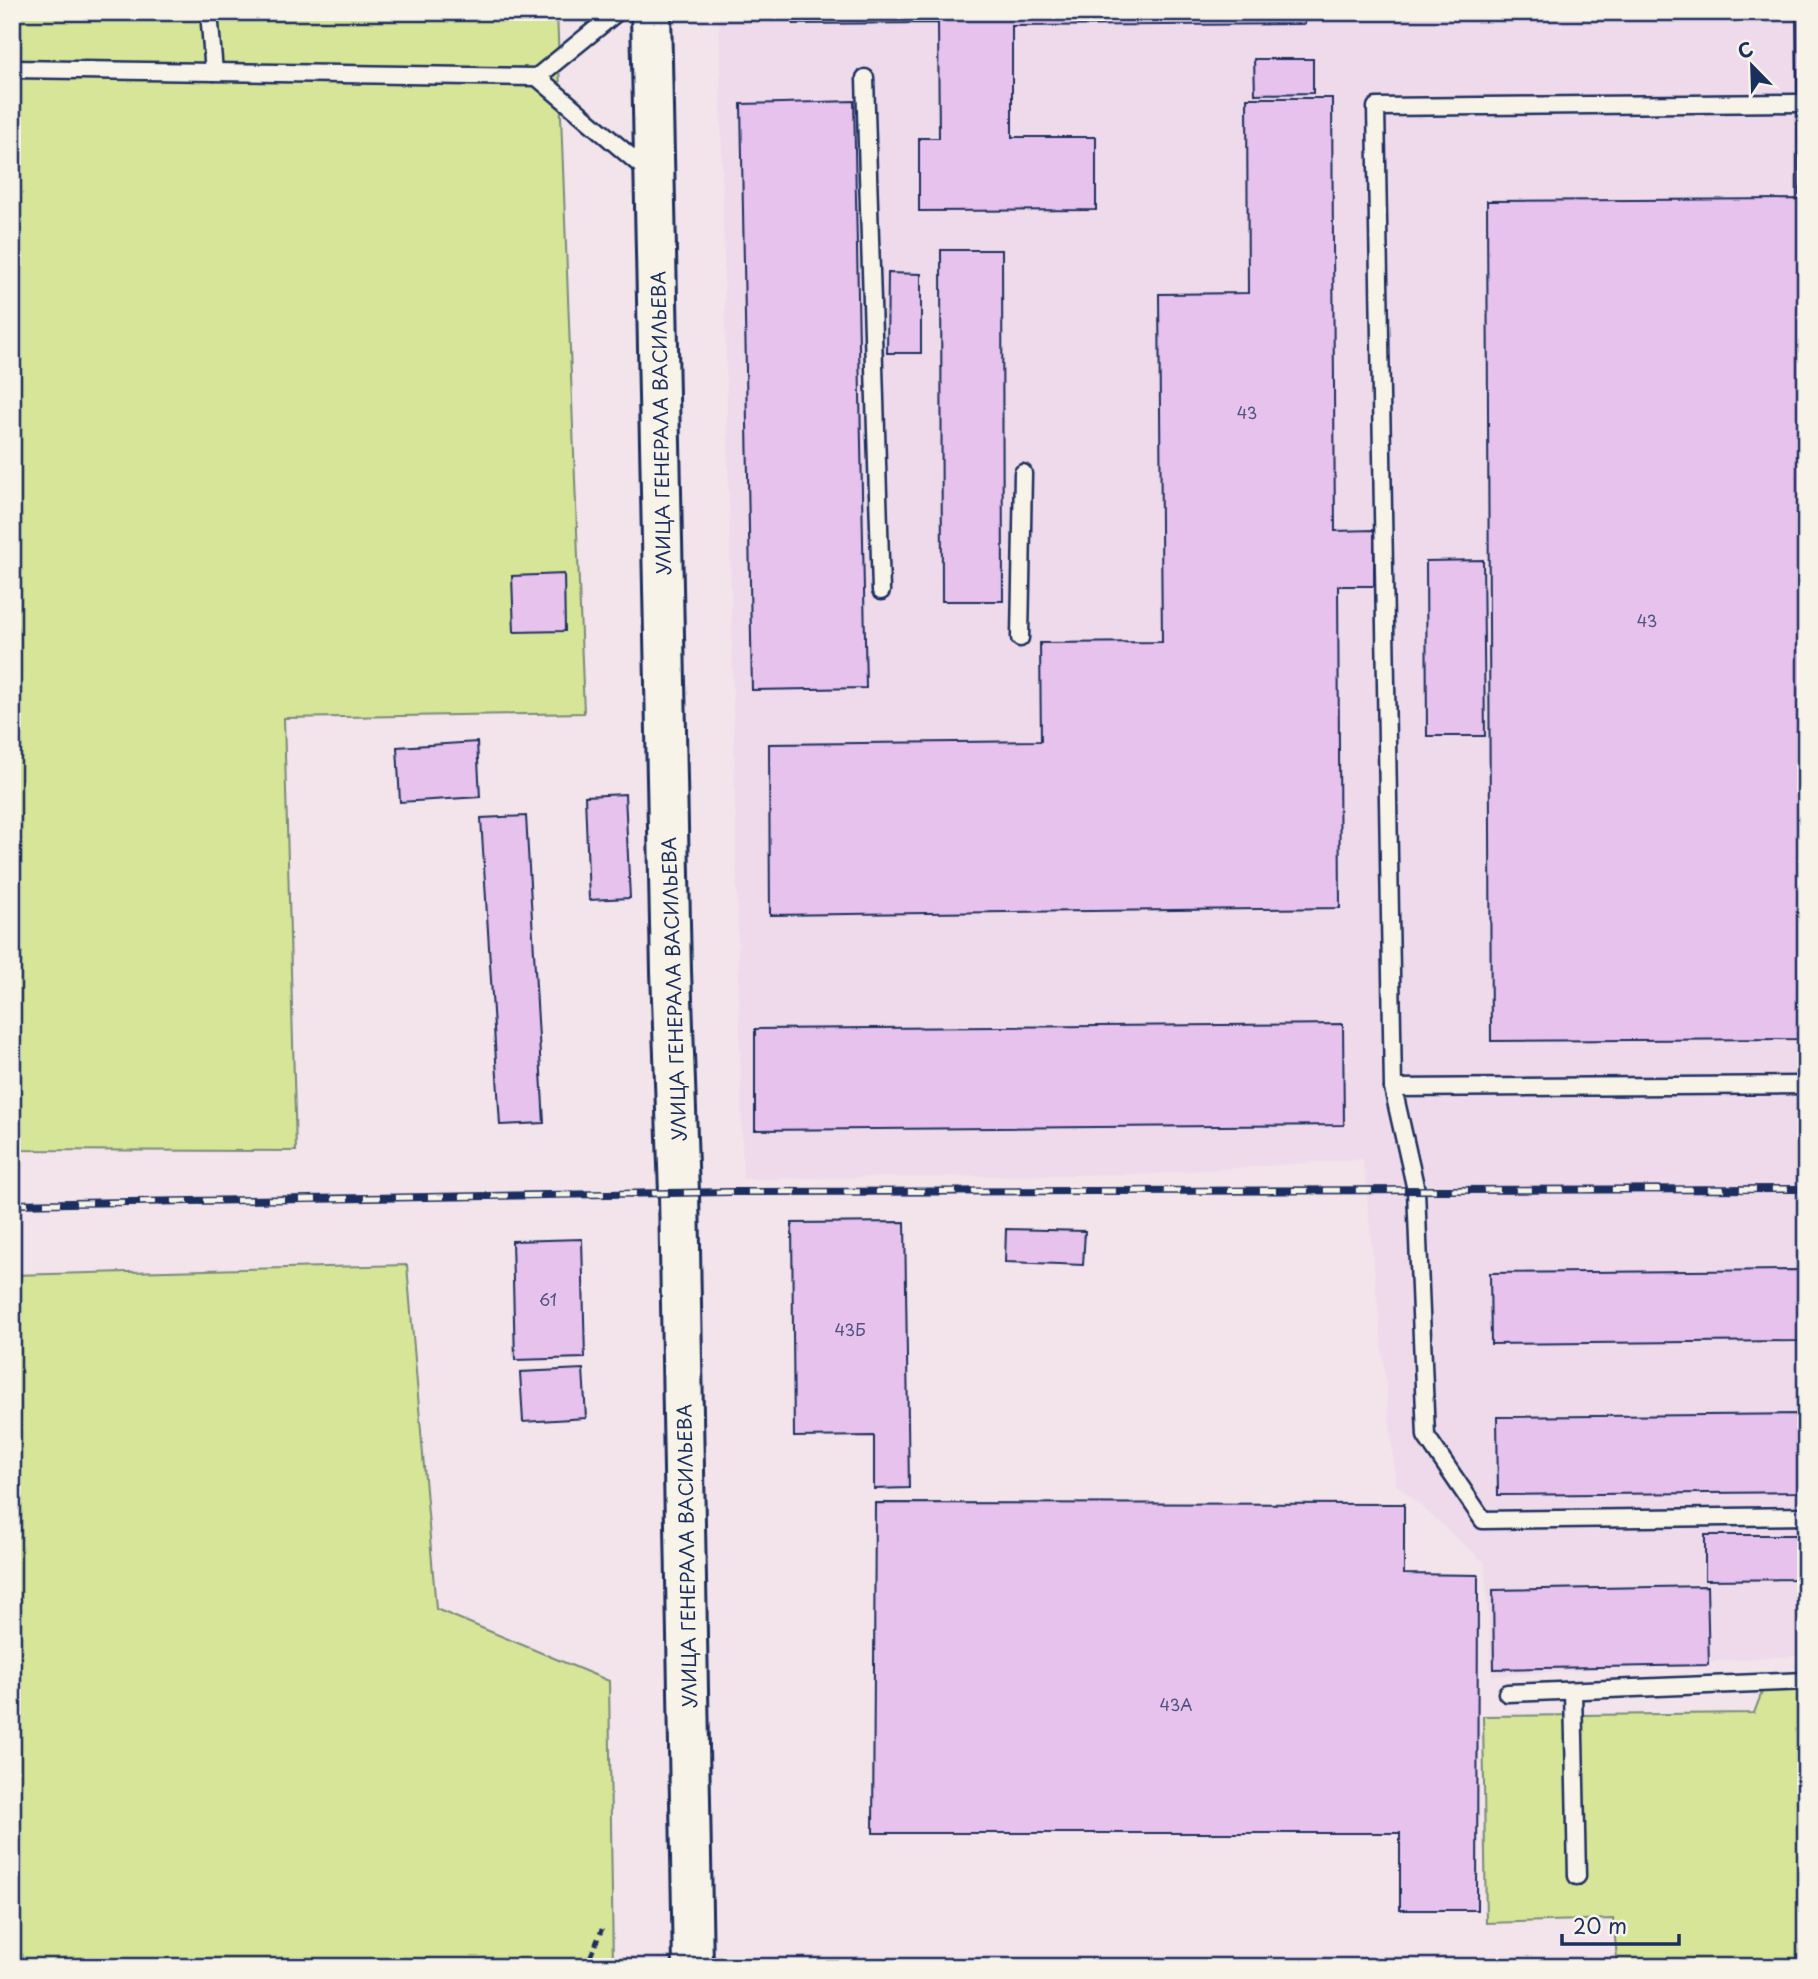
<svg xmlns="http://www.w3.org/2000/svg" width="1818" height="1979" font-family="'Playpen Sans',sans-serif">
<rect width="100%" height="100%" fill="#f2e4ea"/>
<filter id="ink" filterUnits="userSpaceOnUse"><feTurbulence type="fractalNoise" baseFrequency=".0143" numOctaves="2"/><feDisplacementMap in="SourceGraphic" scale="14" xChannelSelector="R" yChannelSelector="G"/><feConvolveMatrix kernelMatrix="1 2 1 2 8 2 1 2 1" color-interpolation-filters="sRGB"/></filter>
<g filter="url(#ink)">
<!-- built -->
<polygon fill="#eedaeb" points="719,12 1806,12 1806,1655 1492,1676 1485,1563 1396,1484 1363,1159 1149,1174 743,1179"/>
<!-- green -->
<g fill="#d7e598" stroke="#798a7b" stroke-width="2">
<polygon points="12,12 557,12 584,713 284,718 296,1151 12,1150"/>
<polygon points="407,1265 436,1609 609,1681 613,1967 12,1967 12,1275"/>
<polygon points="1786,1681 1806,1681 1806,1967 1618,1967 1613,1919 1486,1923 1483,1716 1754,1713 1762,1692"/>
</g>
<!-- building -->
<g fill="#e6c2ed" stroke="#1b2f5e" stroke-width="2">
<polygon points="793,12 1305,12 1305,24 1012,26 1012,137 1096,137 1096,210 919,211 919,138 939,138 938,23 793,24"/>
<polygon points="1393,12 1552,12 1393,15"/>
<polygon points="1796,12 1806,12 1806,194 1799,194"/>
<polygon points="1254,59 1313,59 1313,93 1255,94"/>
<polygon points="1247,98 1332,98 1335,531 1374,530 1374,586 1338,586 1340,908 770,915 769,744 1041,741 1040,643 1162,642 1159,294 1248,293"/>
<polygon points="854,101 866,688 752,690 741,104"/>
<polygon points="1806,199 1806,1039 1491,1041 1487,201"/>
<polygon points="941,250 1002,250 1003,601 942,601"/>
<polygon points="888,273 921,274 921,353 887,353"/>
<polygon points="1483,560 1485,736 1427,736 1426,561"/>
<polygon points="564,574 565,631 514,632 512,576"/>
<polygon points="477,742 480,797 400,802 397,747"/>
<polygon points="625,794 630,898 589,900 585,796"/>
<polygon points="526,816 544,1123 500,1125 481,818"/>
<polygon points="1343,1024 1344,1125 755,1130 755,1029"/>
<polygon points="905,1222 909,1488 874,1489 874,1436 794,1437 792,1223"/>
<polygon points="1006,1229 1085,1231 1083,1265 1005,1262"/>
<polygon points="582,1239 585,1358 515,1360 512,1241"/>
<polygon points="1799,1270 1800,1341 1491,1344 1490,1273"/>
<polygon points="583,1369 586,1418 523,1422 520,1372"/>
<polygon points="1806,1414 1806,1492 1498,1495 1497,1417"/>
<polygon points="875,1503 1404,1504 1404,1574 1478,1575 1477,1910 1400,1910 1400,1833 873,1833"/>
<polygon points="1705,1535 1806,1535 1806,1579 1705,1580"/>
<polygon points="1707,1586 1709,1665 1494,1669 1493,1590"/>
</g>
<g fill="none" stroke-linecap="round" stroke-linejoin="round">
<!-- service casing -->
<g stroke="#1b2f5e" stroke-width="21">
<g id="service">
<polyline points="209,12 214,72"/>
<polyline points="617,12 537,77 651,174"/>
<polyline points="12,69 537,77"/>
<polyline points="865,78 881,591"/>
<polyline points="1797,103 1376,107 1393,1088 1416,1190 1426,1436 1483,1520 1806,1516"/>
<polyline points="1020,638 1023,473"/>
<polyline points="1393,1088 1806,1085"/>
<polyline points="1573,1691 1577,1876"/>
<polyline points="1507,1693 1806,1681"/>
</g>
</g>
<!-- secondary casing -->
<g stroke="#1b2f5e" stroke-width="44">
<polyline id="secondary" points="651,12 671,971 679,1193 693,1967"/>
</g>
<!-- path -->
<polyline stroke="#1b2f5e" stroke-width="4.5" stroke-dasharray="7 5" stroke-linecap="butt" points="586,1967 602,1929"/>
<!-- service -->
<use href="#service" stroke="#f7f3e8" stroke-width="16"/>
<!-- secondary -->
<use href="#secondary" stroke="#f7f3e8" stroke-width="38"/>
<!-- rail casing -->
<g stroke="#1b2f5e" stroke-width="8">
<polyline id="rail" points="12,1204 729,1192 1806,1189"/>
</g>
<!-- rail -->
<use href="#rail" stroke="#f7f3e8" stroke-width="5" stroke-dasharray="16" stroke-linecap="butt"/>
</g>
</g>
<g text-anchor="middle" dominant-baseline="central" stroke-width="7" stroke-linejoin="round" paint-order="stroke">
<!-- number labels -->
<g font-size="16" fill="#4e5482">
<text x="1247" y="412">43</text>
<text x="1647" y="620">43</text>
<text x="548" y="1299">61</text>
<text x="850" y="1329">43Б</text>
<text x="1176" y="1704">43А</text>
</g>
<!-- street labels -->
<g font-size="19" fill="#1b2f5e" stroke="#f7f3e8">
<text transform="translate(660 423) rotate(-91)">УЛИЦА ГЕНЕРАЛА ВАСИЛЬЕВА</text>
<text transform="translate(673 989) rotate(-92)">УЛИЦА ГЕНЕРАЛА ВАСИЛЬЕВА</text>
<text transform="translate(686 1556) rotate(-91)">УЛИЦА ГЕНЕРАЛА ВАСИЛЬЕВА</text>
</g>
</g>
<!-- margin -->
<rect width="1818" height="1979" fill="none" stroke="#f7f3e8" stroke-width="42"/>
<rect x="21" y="21" width="1776" height="1937" fill="none" stroke="#1b2f5e" stroke-width="2.5" filter="url(#ink)"/>
<!-- north arrow -->
<g transform="translate(1752 66) rotate(337)" stroke="#f7f3e8" stroke-width="5" paint-order="stroke">
<path d="M0-5L12 26L0 18L-12 26Z" fill="#1b2f5e"/>
<text y="-10" font-size="19" font-weight="bold" text-anchor="middle" fill="#1b2f5e">С</text>
</g>
<!-- scale -->
<path d="M1562 1934v10h117v-10" fill="none" stroke="#1b2f5e" stroke-width="3.5"/>
<text x="1573" y="1934" font-size="21" fill="#1b2f5e" stroke="#f7f3e8" stroke-width="5" paint-order="stroke">20 m</text>
</svg>
